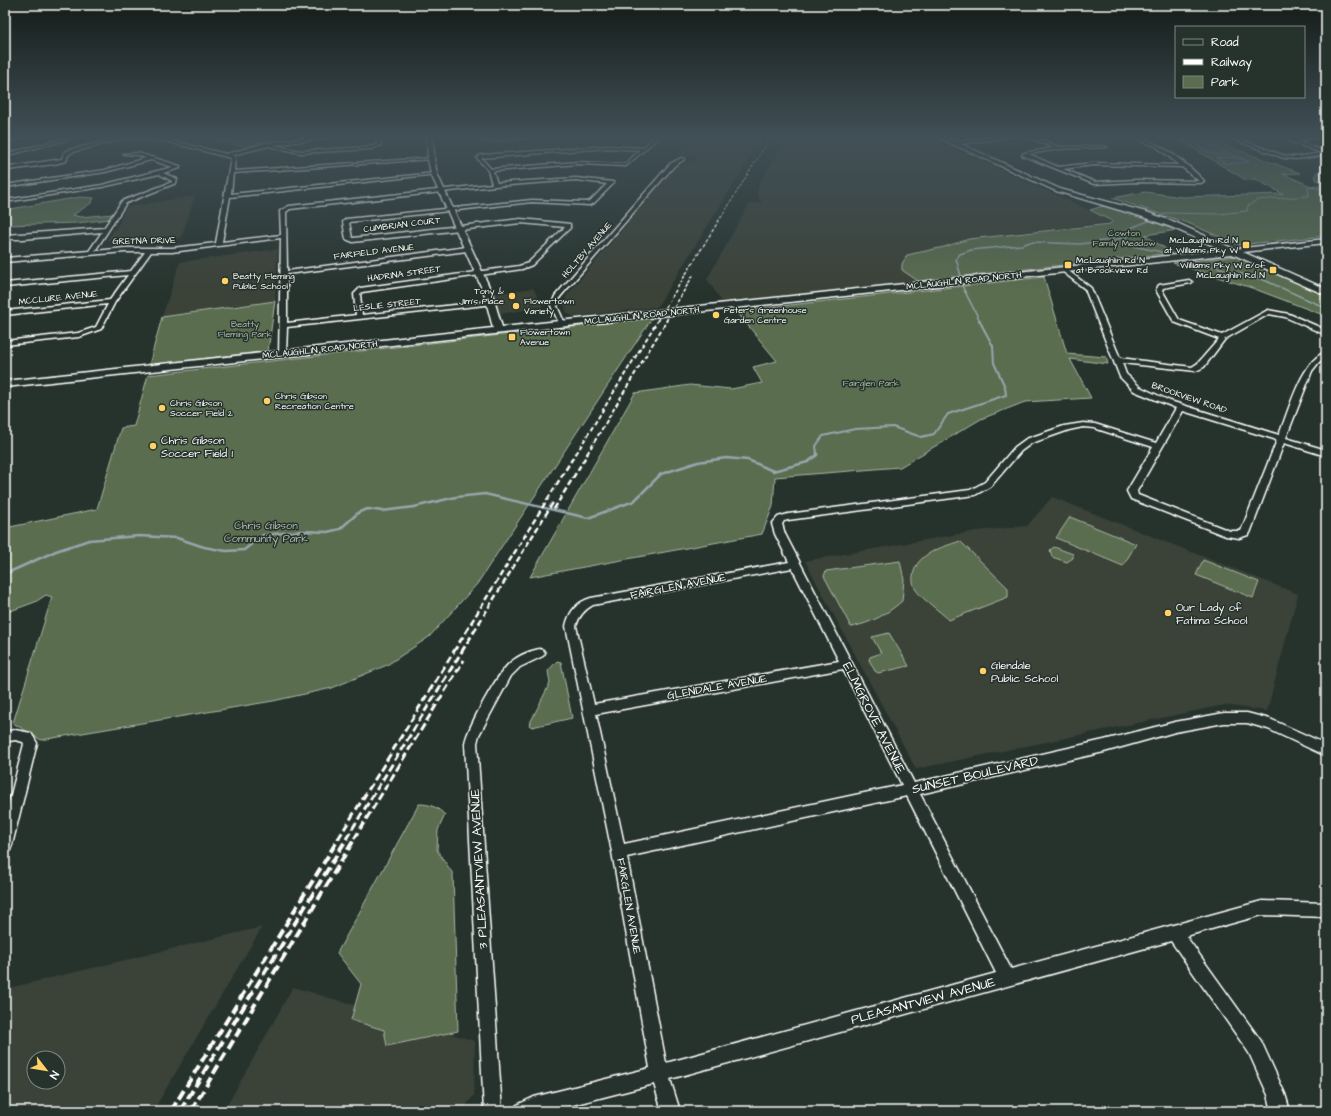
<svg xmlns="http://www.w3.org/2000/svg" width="1331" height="1116" font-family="'Architects Daughter',sans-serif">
<rect width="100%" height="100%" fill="#26332d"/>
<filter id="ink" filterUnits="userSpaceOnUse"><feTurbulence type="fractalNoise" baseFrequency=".025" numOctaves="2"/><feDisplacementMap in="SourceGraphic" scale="8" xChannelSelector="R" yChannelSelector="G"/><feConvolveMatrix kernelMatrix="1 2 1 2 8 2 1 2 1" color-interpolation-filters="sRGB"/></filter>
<g filter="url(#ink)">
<!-- built -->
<g fill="#3a4238" fill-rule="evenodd">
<polygon points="690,136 764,136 657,307 574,317 567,313 564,304 567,295 675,167 696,160 696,158 691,156 677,156"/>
<polygon points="788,136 926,136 1107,218 1112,222 969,239 944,247 907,255 910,276 918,281 722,302 707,279 749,204 762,202 757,194 759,184"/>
<polygon points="195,196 181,238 107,240 119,223 126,207"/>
<polygon points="278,249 275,301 162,317 180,262"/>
<polygon points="533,288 543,307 500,314 492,294"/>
<polygon points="1052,497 1298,594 1267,711 1224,705 916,769 805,561 976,531 1027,526"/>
<path d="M 262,927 L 153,1111 L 5,1111 L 5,989 ZM 34,1058 L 58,1058 L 58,1082 L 34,1082 Z"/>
<polygon points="293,987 475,1041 474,1095 462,1111 224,1111"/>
</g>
<!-- green -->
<g fill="#5a6d50" stroke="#acb6a8">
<polygon points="197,136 262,136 274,141 248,147"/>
<polygon points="1162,136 1201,136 1300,173 1283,174 1311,186 1325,184 1315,179 1316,173 1326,168 1326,222 1322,223 1326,225 1326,236 1238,245 1190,224 1112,198 1145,192 1182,197 1283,194 1255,179 1246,180 1181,141"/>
<polygon points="80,197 94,198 91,203 73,215 80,217 113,214 110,219 77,223 5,225 5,210"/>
<polygon points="1103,206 1143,217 1177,230 1145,235 1172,253 918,281 902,270 902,264 907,255 944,247 969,239 1110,224 1112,221 1090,210"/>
<polygon points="1237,256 1326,295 1326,316 1252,288 1173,263"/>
<polygon points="1044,277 1067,354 1106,357 1108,364 1070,359 1091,398 1025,402 981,419 900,467 775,477 773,506 762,534 530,577 635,393 690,385 731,389 762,383 753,367 777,361 736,311"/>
<polygon points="275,301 268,351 149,365 162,317"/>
<polygon points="652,318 477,584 429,637 387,665 332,688 273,701 41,740 13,723 52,597 46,595 35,602 5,613 5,528 97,509 121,428 134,426 148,375"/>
<polygon points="1070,517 1136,544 1123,566 1056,538"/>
<path d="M 960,541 L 1008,588 L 1008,597 L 949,620 C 939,610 924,601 916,590 C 914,587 912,580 913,576 C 916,553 941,548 960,541 Z"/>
<polygon points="1054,547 1073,554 1073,558 1067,562 1052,557 1050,550"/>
<polygon points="1203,560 1259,582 1253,598 1196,575"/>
<path d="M 900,561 L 904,580 L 902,601 C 886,615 871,623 851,627 L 824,576 L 826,571 Z"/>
<polygon points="889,633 909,666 878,673 875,671 869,660 870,657 881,653 872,637"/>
<polygon points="557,661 561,662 572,718 532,727 529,725 550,683 548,671"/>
<path d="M 419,804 C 430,804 437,807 445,815 L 438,830 L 437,850 L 453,874 L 458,1031 L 387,1046 L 384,1030 L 351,1020 L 361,984 L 337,953 Z"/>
</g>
<!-- water -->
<g fill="#506b75" stroke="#96a6ac">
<path d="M 1180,136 C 1189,136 1222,148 1227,154 C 1217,156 1209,154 1200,147 L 1200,145 L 1183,139 Z"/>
<polygon points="1226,157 1240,158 1249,162 1226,164 1216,158"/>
</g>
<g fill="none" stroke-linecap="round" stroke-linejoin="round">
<!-- stream-far3 -->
<g stroke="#96a6ac" stroke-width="1">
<polyline points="1227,153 1243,159"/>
<polyline points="1163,215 1165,213 1219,214 1247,211 1248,206 1257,200 1309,196 1308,187 1326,189"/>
</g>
<!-- stream-far2 -->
<g stroke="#96a6ac" stroke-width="1.5">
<polyline points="1113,242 1162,252"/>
<polyline points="1194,261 1264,280 1326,308"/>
<polyline points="961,276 956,259 960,254 971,250 1022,245 1030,242 1080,244 1126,238 1128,229 1151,220"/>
<polyline points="961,284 980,321"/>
</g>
<!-- stream-far1 -->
<polyline stroke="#96a6ac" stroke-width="2" points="817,454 816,446 823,436 855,429 893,427 921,437 934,434 948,414 1006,395 1005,387 994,363 993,346 979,320"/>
<!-- stream -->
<polyline stroke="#96a6ac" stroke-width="2.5" points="5,574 56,551 89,540 139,536 177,538 204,547 226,551 244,550 263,535 303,531 327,532 340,529 359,512 368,509 382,511 414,507 456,497 485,494 588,518 634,501 661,474 698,462 726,458 748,460 773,471 808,462 817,455 817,453"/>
<!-- street casing -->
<g stroke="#fff" stroke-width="3">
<g id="street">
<polygon points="74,136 81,136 5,156 5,154"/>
<path d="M 113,136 L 165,139 L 226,154 L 266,143 L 326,136 L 341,136 L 274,145 L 300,151 L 370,147 L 377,144 L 376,136 L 380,136 L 381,145 L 371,149 L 300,153 L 269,146 L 232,155 L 235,157 L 234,171 L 431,158 L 433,159 L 233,173 L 231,194 L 434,173 L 436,174 L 230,197 L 222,242 L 281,235 L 280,211 L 289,206 L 492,184 L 488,170 L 477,158 L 481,155 L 607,146 L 643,148 L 655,136 L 660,136 L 626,166 L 578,164 L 493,171 L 497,183 L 576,178 L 613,182 L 613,184 L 594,203 L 589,205 L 532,202 L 349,222 L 352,238 L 353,238 L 521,219 L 570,224 L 570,228 L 532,265 L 522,269 L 362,292 L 360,294 L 362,315 L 492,301 L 495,303 L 494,304 L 287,327 L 286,355 L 279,357 L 281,238 L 172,252 L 151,252 L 115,302 L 101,329 L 79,337 L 5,345 L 5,341 L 78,333 L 96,327 L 108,304 L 5,315 L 5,311 L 110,300 L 128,275 L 5,287 L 5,283 L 131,271 L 145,252 L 125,252 L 5,262 L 5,258 L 89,251 L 102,232 L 23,239 L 5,239 L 5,235 L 104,228 L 122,201 L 172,182 L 172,181 L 159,174 L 102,187 L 5,202 L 5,200 L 102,185 L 173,167 L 151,160 L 105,172 L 5,187 L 5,185 L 105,170 L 146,158 L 138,155 L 123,154 L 138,153 L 180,166 L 180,168 L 163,173 L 177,179 L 176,183 L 126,203 L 95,251 L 125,248 L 172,248 L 216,243 L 231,158 L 165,141 L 125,138 L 73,152 L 68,155 L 66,161 L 54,164 L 8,170 L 5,167 L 5,159 L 7,160 L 10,167 L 62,159 L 64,153 L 69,150 L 120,138 ZM 607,148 L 640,150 L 625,164 L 578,162 L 491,169 L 481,158 ZM 576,180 L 607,184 L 590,201 L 586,202 L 532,200 L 346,219 L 343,222 L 346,239 L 353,242 L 521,223 L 565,227 L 528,263 L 519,266 L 360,288 L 354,294 L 356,315 L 287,323 L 287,274 L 467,251 L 470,249 L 467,247 L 287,271 L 286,212 L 290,209 L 495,186 Z"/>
<polygon points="478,136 488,139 547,136 488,141 479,140"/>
<path d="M 1026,136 L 1032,136 L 1059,147 L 1105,146 L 1107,147 L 1059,149 L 1029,154 L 1058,167 L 1093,163 L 1179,165 L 1156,146 L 1126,136 C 1153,136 1186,162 1204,181 L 1201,183 L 1136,182 L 1094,184 L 1022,155 L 1024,153 L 1054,148 ZM 1093,165 L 1182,167 L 1199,181 L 1136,180 L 1095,182 L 1063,169 Z"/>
<polygon points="1225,136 1231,136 1285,156 1296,157 1322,153 1289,141 1289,139 1326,136 1296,141 1326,152 1326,155 1296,159 1284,158"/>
<polygon points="681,158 685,159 674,166 560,297 557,306 565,324 560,325 551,306 555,296 670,164"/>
<path d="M 1062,269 L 1066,269 L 1091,288 L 1120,358 L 1192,367 L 1198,363 L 1219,339 L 1174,322 L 1156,290 L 1159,285 L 1189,280 L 1192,282 L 1191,283 L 1163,288 L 1162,290 L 1179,320 L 1222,335 L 1268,310 L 1289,314 L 1326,330 L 1326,335 L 1285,317 L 1269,314 L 1225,339 L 1204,367 L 1196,371 L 1122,363 L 1126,374 L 1140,387 L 1170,401 L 1279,435 C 1288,413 1302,359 1326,352 L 1326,357 L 1319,362 L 1312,371 L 1286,438 L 1326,450 L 1326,456 L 1284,443 L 1250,533 L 1248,535 L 1239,538 L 1226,536 L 1131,499 L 1127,491 L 1153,447 L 1094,428 L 1083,427 L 1069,430 L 1032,443 L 1021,451 L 991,486 L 975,495 L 788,520 L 784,521 L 782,524 L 785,534 L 914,783 L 1104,740 L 1175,722 L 1224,713 L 1247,713 L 1270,719 L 1326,744 L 1326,756 L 1268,729 L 1247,723 L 1224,723 L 1175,732 L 1104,752 L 920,794 L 1011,969 L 1262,901 L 1326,903 L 1326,917 L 1262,915 L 1186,936 L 1261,1041 L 1285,1094 L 1290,1111 L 1272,1111 L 1268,1095 L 1249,1053 L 1171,941 L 670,1079 L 680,1111 L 662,1111 L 654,1084 L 549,1111 L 514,1111 L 517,1105 L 534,1097 L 650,1068 L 612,852 L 566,626 C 569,612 577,602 591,598 L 789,562 L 775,534 L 772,524 L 778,517 L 788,514 L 970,490 L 985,482 L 1015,447 L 1026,439 L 1064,426 L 1083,423 L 1095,424 L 1156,443 L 1176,408 L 1134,391 L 1120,377 L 1085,289 L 1062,271 ZM 1183,411 L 1277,440 L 1241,531 L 1230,531 L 1138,495 L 1137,491 ZM 792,568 L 839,661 L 594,704 L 576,626 C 579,616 584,610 593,605 ZM 843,669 L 902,785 L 624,844 L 596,714 ZM 907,796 L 996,973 L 666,1063 L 627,857 Z"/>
<path d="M 539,649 L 543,650 L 545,653 L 543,656 L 520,667 L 511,676 L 479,735 L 477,743 L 502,1111 L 484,1111 L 465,743 C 468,727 498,672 511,662 C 518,656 530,651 539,649 Z"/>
<polygon points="15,730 31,733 37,743 12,845 10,850 5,852 5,818 24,744 23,742 15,740 5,742 5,732"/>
</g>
</g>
<!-- secondary casing -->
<g stroke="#fff" stroke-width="3">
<g id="secondary">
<polygon points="18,136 28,136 5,143 5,139"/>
<path d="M 427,136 L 433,136 L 434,159 L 437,174 L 492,293 L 502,327 L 1223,250 L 1171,227 L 1140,216 L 1056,191 L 935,136 C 943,136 949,141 956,141 C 976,141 996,136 1016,136 L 961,144 L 1060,189 L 1146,212 L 1177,223 L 1234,249 L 1326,239 L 1326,243 L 1243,252 L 1326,289 L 1326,295 L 1232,254 L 5,387 L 5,381 L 493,328 L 484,293 L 431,174 L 428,159 Z"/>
</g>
</g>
<!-- street -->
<use href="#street" fill="#26332d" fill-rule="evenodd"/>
<!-- secondary -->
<use href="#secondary" fill="#26332d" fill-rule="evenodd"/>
<!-- rail-far5 -->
<polyline stroke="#fff" stroke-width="1" stroke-dasharray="3 1.5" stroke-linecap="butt" points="721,218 771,136"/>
<!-- rail-far4 -->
<g stroke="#fff" stroke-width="1.5" stroke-dasharray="3.5 2" stroke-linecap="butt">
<polyline points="657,321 721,217"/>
<polyline points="666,321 694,274"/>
</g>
<!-- rail-far3 -->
<g stroke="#fff" stroke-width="2" stroke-dasharray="4.5 2.5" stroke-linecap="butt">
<polyline points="576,454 658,320"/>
<polyline points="587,454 667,320"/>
</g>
<!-- rail-far2 -->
<g stroke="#fff" stroke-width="2.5" stroke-dasharray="6 3" stroke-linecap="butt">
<polyline points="554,509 588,453"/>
<polyline points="471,623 576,453"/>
<polyline points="479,623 554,501"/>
</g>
<!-- rail-far1 -->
<g stroke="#fff" stroke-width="3" stroke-dasharray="8 3.5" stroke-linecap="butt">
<polyline points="338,839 472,622"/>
<polyline points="346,839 480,622"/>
<polyline points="354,839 464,660"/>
</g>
<!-- rail -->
<g stroke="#fff" stroke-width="4" stroke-dasharray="10 4.5" stroke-linecap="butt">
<polyline points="171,1111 339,838"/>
<polyline points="180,1111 347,838"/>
<polyline points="191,1111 355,838"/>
</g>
</g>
</g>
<!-- sky -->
<linearGradient id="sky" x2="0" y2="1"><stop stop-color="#151c19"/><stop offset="0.47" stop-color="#415057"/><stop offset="1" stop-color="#415057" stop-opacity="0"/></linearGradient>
<rect width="1331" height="292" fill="url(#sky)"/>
<!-- markers -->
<g fill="#ffd166" stroke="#26332d" stroke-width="1.5">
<rect x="1242" y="241" width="8" height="8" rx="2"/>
<rect x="1064" y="261" width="8" height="8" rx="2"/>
<rect x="1269" y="266" width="8" height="8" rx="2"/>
<circle cx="225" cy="281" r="4"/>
<circle cx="512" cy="296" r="4"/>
<circle cx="516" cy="306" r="4"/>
<circle cx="716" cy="315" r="4"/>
<rect x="508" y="333" width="8" height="8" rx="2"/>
<circle cx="267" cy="401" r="4"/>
<circle cx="162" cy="408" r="4"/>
<circle cx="153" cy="446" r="4"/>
<circle cx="1168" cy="613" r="4"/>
<circle cx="983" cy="671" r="4"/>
</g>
<g text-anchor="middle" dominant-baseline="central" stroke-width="3" stroke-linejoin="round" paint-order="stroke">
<!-- far-street labels -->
<g font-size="9" fill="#fff" stroke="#26332d">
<text transform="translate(402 225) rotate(-7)">CUMBRIAN COURT</text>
<text transform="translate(144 241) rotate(-1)">GRETNA DRIVE</text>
<text transform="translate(587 250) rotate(-49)">HOLTBY AVENUE</text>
<text transform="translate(374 252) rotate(-7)">FAIRFIELD AVENUE</text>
<text transform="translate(404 274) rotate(-8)">HADRINA STREET</text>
<text transform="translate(964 281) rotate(-6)">MCLAUGHLIN ROAD NORTH</text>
<text transform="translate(58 298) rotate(-6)">MCCLURE AVENUE</text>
<text transform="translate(387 305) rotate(-6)">LESLIE STREET</text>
<text transform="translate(642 316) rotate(-6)">MCLAUGHLIN ROAD NORTH</text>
<text transform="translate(320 350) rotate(-6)">MCLAUGHLIN ROAD NORTH</text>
<text transform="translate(1189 398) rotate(19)">BROOKVIEW ROAD</text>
</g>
<!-- far-park labels -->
<g font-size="9" fill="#b5bdb0" stroke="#26332d">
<text x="1124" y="233">Cowton<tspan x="1124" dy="10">Family Meadow</tspan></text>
<text x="245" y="324">Beatty<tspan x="245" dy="10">Fleming Park</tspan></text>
<text x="871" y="383">Fairglen Park</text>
</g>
<!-- far-poi labels -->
<g font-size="9" fill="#fff" stroke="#26332d" text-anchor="start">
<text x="1238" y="240" text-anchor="end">McLaughlin Rd N<tspan x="1238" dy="10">at Williams Pky W</tspan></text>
<text x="1076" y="260">McLaughlin Rd N<tspan x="1076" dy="10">at Brookview Rd</tspan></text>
<text x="1265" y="265" text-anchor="end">Williams Pky W e/of<tspan x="1265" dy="10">McLaughlin Rd N</tspan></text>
<text x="233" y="276">Beatty Fleming<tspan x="233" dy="10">Public School</tspan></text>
<text x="504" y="291" text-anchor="end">Tony &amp;<tspan x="504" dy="10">Jim's Place</tspan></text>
<text x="524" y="301">Flowertown<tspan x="524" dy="10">Variety</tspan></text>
<text x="724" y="310">Peter's Greenhouse<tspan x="724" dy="10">Garden Centre</tspan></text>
<text x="520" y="332">Flowertown<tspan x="520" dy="10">Avenue</tspan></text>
<text x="275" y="396">Chris Gibson<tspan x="275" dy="10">Recreation Centre</tspan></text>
<text x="170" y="403">Chris Gibson<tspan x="170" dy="10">Soccer Field 2</tspan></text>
</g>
<!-- poi labels -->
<g font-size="11" fill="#fff" stroke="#26332d" text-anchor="start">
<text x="161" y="440">Chris Gibson<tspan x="161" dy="13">Soccer Field 1</tspan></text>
<text x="1176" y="607">Our Lady of<tspan x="1176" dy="13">Fatima School</tspan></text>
<text x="991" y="665">Glendale<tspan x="991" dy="13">Public School</tspan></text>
</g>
<!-- park labels -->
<g font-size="11" fill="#b5bdb0" stroke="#26332d">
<text x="266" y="525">Chris Gibson<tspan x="266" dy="13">Community Park</tspan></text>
</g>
<!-- street labels -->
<g font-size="11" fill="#fff" stroke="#26332d">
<text transform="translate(678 586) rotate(-11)">FAIRGLEN AVENUE</text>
<text transform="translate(717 687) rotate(-10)">GLENDALE AVENUE</text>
<text transform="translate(629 906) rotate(80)">FAIRGLEN AVENUE</text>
</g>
<!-- near-street labels -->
<g font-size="13" fill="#fff" stroke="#26332d">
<text transform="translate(874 718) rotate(63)">ELMGROVE AVENUE</text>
<text transform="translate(975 775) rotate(-13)">SUNSET BOULEVARD</text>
<text transform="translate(479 869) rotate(-93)">3 PLEASANTVIEW AVENUE</text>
<text transform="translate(923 1001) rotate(-15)">PLEASANTVIEW AVENUE</text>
</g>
</g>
<!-- margin -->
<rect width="1331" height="1116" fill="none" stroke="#26332d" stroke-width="20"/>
<rect x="10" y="10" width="1311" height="1096" fill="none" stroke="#fff" stroke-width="1.5" filter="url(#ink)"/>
<!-- legend -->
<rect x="1175" y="26" width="130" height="72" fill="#26332d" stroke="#7d8581"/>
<rect x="1183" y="39" width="20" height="6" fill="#26332d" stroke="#7d8581"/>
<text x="1211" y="46" font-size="12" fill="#ffffff">Road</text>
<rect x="1183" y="59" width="20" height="6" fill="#ffffff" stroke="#7d8581"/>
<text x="1211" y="66" font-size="12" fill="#ffffff">Railway</text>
<rect x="1183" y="76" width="20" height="12" fill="#5a6d50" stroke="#7d8581"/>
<text x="1211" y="86" font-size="12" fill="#ffffff">Park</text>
<!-- north arrow -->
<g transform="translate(46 1070) rotate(121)"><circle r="19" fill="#26332d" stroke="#7d8581"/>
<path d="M0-3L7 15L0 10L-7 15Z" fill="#ffd166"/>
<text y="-6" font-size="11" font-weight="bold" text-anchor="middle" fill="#ffffff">N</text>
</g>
</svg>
